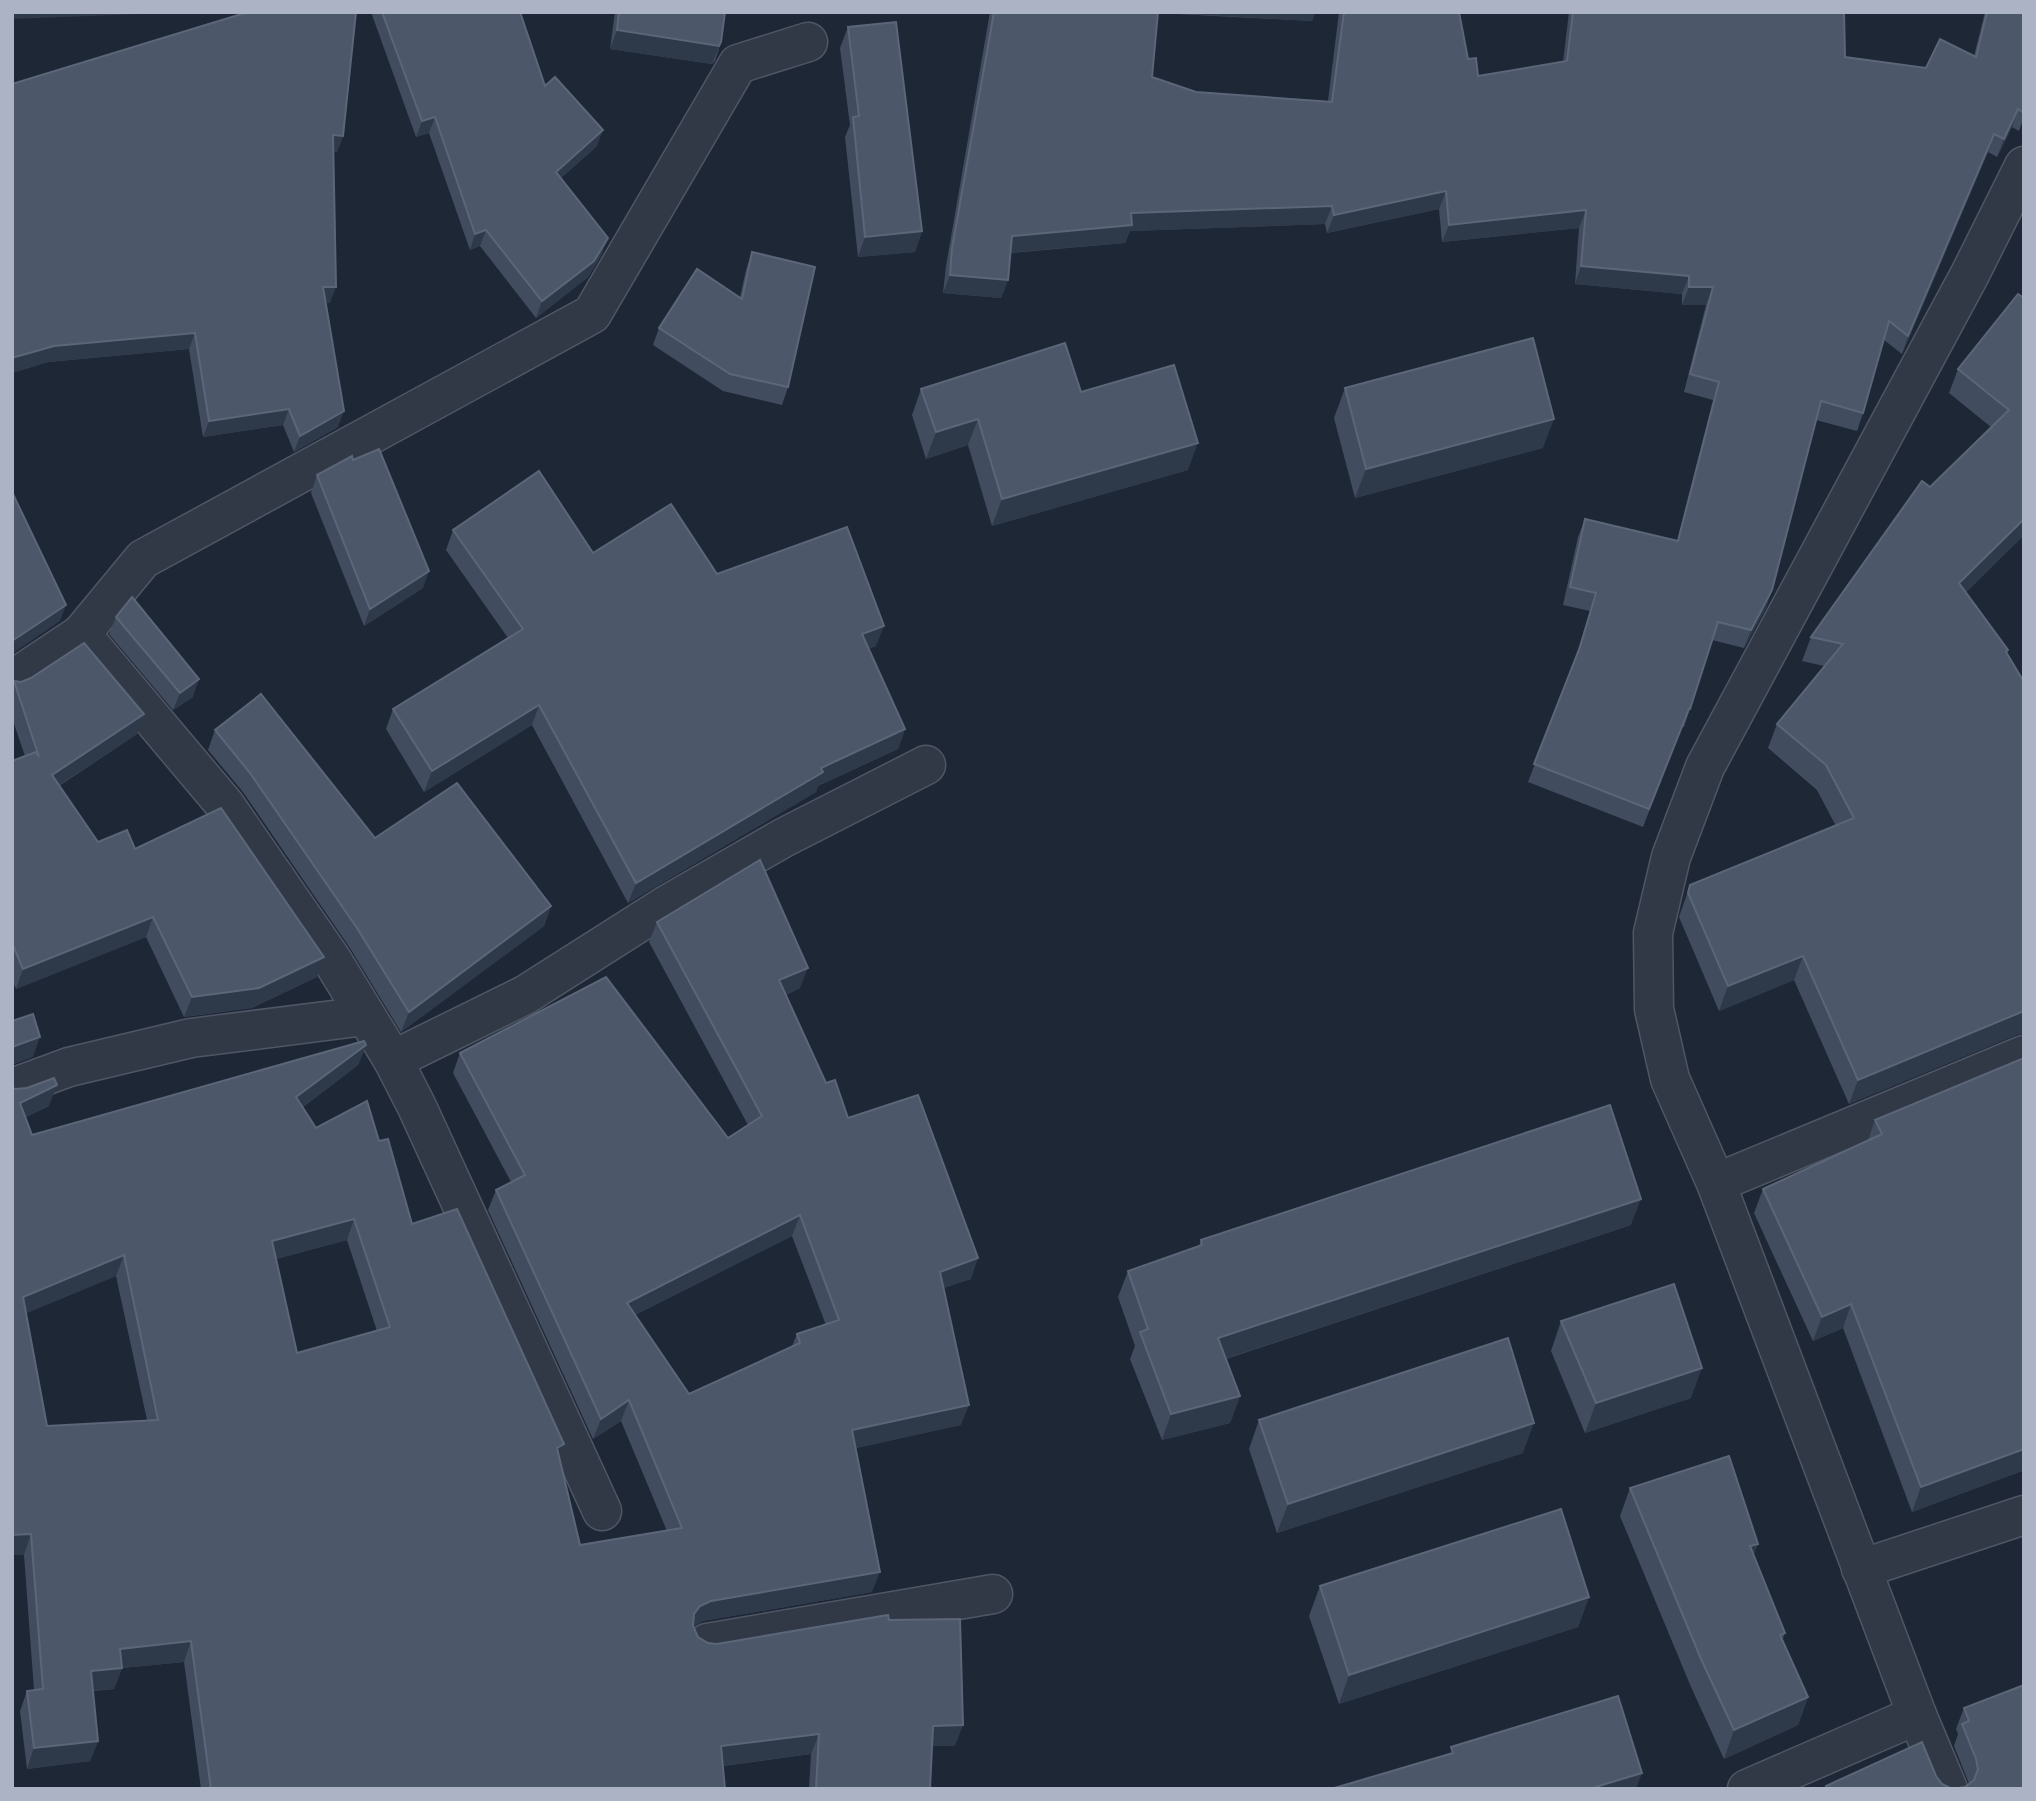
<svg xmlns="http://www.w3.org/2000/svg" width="2036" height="1801" font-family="'Golos Text',sans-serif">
<rect width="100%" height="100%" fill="#1e2736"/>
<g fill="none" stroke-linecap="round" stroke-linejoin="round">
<!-- minor casing -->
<g stroke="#4f5665" stroke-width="41">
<g id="minor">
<polyline points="81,634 225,805 332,960 393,1060 417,1107 602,1511"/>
<polyline points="12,680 81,634 143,559 592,314 738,64 808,42"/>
<polyline points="393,1060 525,995 665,906 783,838 926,765"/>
<polyline points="12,1088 69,1067 191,1038 365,1016"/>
<polyline points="1716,1183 2024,1055"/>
<polyline points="1861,1569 2024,1515"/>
<polyline points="707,1643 993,1594"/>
<polyline points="1747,1789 1917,1715"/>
<polyline points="1948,1789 1917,1715 1716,1183 1670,1079 1654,1009 1653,933 1671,857 1705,767 1970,274 2024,166"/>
</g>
</g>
<!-- minor -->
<use href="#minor" stroke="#313947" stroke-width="38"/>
</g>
<!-- wall -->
<g fill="#414d5f" fill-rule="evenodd">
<polygon points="371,12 520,12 545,86 597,146 561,178 602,254 588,277 536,318 480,246 470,250 429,133 416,137"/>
<polygon points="615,12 725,12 721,42 715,61 712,64 610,49"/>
<polygon points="990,12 1315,12 1312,21 1158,13 1152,77 1196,92 1328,101 1339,12 1459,12 1468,59 1478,76 1563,62 1569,12 1844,12 1845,57 1926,68 1974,56 1985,12 2024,12 2024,117 2019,131 2012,127 1997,157 1988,152 1902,354 1884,340 1863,413 1857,431 1816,420 1766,608 1744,648 1712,640 1684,727 1682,727 1643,827 1528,782 1575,659 1590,611 1563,605 1578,537 1585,519 1677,541 1713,400 1684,392 1706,305 1682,305 1682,294 1575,284 1579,228 1442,242 1439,209 1327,233 1325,224 1130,231 1125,243 1010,253 1008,280 1001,298 943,293 946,266"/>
<polygon points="848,27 922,231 915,252 858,257 845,137 850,125 840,48"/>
<polygon points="12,84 343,136 337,152 333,152 330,303 326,303 338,427 294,452 283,425 203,437 189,349 48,362 12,373"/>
<polygon points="752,252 788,387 782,405 723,391 653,345 659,328 740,297 746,270"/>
<polygon points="2024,298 2024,535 1966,592 2007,654 2016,1035 1849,1104 1794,980 1719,1011 1679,917 1690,885 1836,826 1817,790 1768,748 1777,724 1824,666 1802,661 1811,637 1930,487 1991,427 1949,393 1958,369"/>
<polygon points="1345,388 1543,448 1355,498 1334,418"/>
<polygon points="921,389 1081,392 1188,470 992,526 968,445 926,459 912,415"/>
<polygon points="353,460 423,588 364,626 311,493 317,475"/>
<polygon points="453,530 717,574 876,646 868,649 905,729 898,749 818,786 816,792 628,903 532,725 424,792 386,729 393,709 508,638 446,550"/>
<polygon points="116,617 193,697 173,710 109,634"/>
<polygon points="14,681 137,734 59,786 98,842 135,849 317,977 252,1008 184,1017 146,937 16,989 12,980 12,761 25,756 12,718 12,685"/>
<polygon points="215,730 375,838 551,906 544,926 401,1032 350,948 243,792 208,750"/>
<path d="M 657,922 L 800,988 L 786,995 L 826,1083 L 848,1118 L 971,1279 L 943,1288 L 961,1425 L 855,1448 L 872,1592 L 703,1621 L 693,1626 L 698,1637 L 708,1643 L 717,1644 L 889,1620 L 955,1746 L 932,1746 L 930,1789 L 809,1789 L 811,1754 L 723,1766 L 725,1789 L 201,1789 L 184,1662 L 122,1668 L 114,1689 L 93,1691 L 98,1741 L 90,1761 L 27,1769 L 20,1711 L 27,1691 L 34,1690 L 24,1555 L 12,1555 L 12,1087 L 49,1106 L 26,1117 L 32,1135 L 366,1045 L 358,1065 L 303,1107 L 316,1128 L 379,1141 L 412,1224 L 564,1444 L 559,1456 L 580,1545 L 667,1531 L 621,1421 L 593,1439 L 488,1210 L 496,1190 L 511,1182 L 453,1073 L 460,1053 L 728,1138 L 748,1125 L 649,942 ZM 792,1236 L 826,1325 L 797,1334 L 792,1346 L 689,1394 L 635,1315 ZM 347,1240 L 377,1331 L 297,1353 L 276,1259 ZM 116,1276 L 147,1420 L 47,1426 L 26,1313 Z"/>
<polygon points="2024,1058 2024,1466 2022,1471 1912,1512 1843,1328 1813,1341 1754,1213 1763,1189 1868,1140 1875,1120"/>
<polygon points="1631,1225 1226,1359 1240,1396 1230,1423 1162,1440 1130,1359 1135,1346 1118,1297 1128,1271 1199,1246 1201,1240"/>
<polygon points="1561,1321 1691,1398 1585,1433 1551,1351"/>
<polygon points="1259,1420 1523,1453 1277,1533 1249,1449"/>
<polygon points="1630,1488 1758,1544 1753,1555 1785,1633 1782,1641 1808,1697 1798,1725 1724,1759 1691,1687 1620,1516"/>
<polygon points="1320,1586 1589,1597 1578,1627 1339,1704 1309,1616"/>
<polygon points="1964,1708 2024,1789 1825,1789 1826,1786 1936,1776 1942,1784 1952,1789 1965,1787 1969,1784 1968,1781 1954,1746 1958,1734 1956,1729"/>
</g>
<!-- shaded-wall -->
<g fill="#2e394a">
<polygon points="12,12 191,12 12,19"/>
<polygon points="1154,12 1315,12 1312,21"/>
<polygon points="617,30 721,42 712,64 610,49"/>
<polygon points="2018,109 2012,127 1997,157 2004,139"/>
<polygon points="435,117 429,133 416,137 422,121"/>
<polygon points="603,130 597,146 550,188 556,172"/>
<polygon points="1994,134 1988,152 1902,354 1908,336"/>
<polygon points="333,135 343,136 337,152 327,151"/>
<polygon points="1446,191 1439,209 1327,233 1334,215"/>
<polygon points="1332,206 1325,224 1130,231 1125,243 1005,253 1012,236 1131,213"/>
<polygon points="1586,210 1579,228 1442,242 1449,225"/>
<polygon points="486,230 480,246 470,250 475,234"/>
<polygon points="922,231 915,252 858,257 865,237"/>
<polygon points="608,238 602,254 588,277 536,318 542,301"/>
<polygon points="1581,266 1689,276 1682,294 1575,284"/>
<polygon points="950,275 1008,280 1001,298 943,293"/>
<polygon points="323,287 336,287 330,303 317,303"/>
<polygon points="1689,287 1713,287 1706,305 1682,305"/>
<polygon points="195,333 189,349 48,362 12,373 12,358 54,346"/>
<polygon points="289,409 283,425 203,437 209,421"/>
<polygon points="344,411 338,427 294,452 300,436"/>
<polygon points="978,419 968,445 926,459 936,432"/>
<polygon points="1554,419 1543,448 1355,498 1366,469"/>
<polygon points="1198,443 1188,470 992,526 1002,499"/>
<polygon points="2024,519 2024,535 1950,607 1959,583"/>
<polygon points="429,571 423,588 364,626 370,609"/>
<polygon points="1772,590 1766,608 1744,648 1751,630"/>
<polygon points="66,605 60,621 12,654 12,641"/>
<polygon points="884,626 876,646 854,654 862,634"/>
<polygon points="199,679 193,697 173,710 180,693"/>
<polygon points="539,705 532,725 424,792 432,771"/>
<polygon points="144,714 137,734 44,795 52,775"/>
<polygon points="905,729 898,749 818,786 816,792 628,903 636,883 821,768"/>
<polygon points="551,906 544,926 401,1032 409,1012"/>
<polygon points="153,917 146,937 16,989 23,969"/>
<polygon points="1803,956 1794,980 1719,1011 1728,986"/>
<polygon points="324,957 317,977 252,1008 184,1017 192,997"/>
<polygon points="808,968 800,988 772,1001 779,980"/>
<polygon points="2024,1011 2024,1034 2016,1035 1849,1104 1858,1080"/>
<polygon points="40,1037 33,1057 12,1065 12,1047"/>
<polygon points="366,1045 358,1065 289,1117 296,1097"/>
<polygon points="57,1085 49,1106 13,1123 20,1103"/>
<polygon points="1641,1199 1631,1225 1209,1364 1218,1338"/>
<polygon points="800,1215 792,1236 619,1323 627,1303"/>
<polygon points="354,1219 347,1240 264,1262 272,1241"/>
<polygon points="124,1255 116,1276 15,1318 23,1297"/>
<polygon points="978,1258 971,1279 932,1292 940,1272"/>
<polygon points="1851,1304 1843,1328 1813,1341 1822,1317"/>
<polygon points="1702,1368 1691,1398 1585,1433 1596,1403"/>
<polygon points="1240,1396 1230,1423 1162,1440 1171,1414"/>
<polygon points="629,1400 621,1421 593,1439 601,1419"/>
<polygon points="969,1405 961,1425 844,1451 852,1430"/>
<polygon points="1534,1423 1523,1453 1277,1533 1288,1504"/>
<polygon points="564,1444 556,1464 557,1448"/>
<polygon points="2024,1449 2024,1466 2022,1471 1912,1512 1921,1487"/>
<polygon points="31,1534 24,1555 12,1555 12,1535"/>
<polygon points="1758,1544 1747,1572 1750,1546"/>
<polygon points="880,1572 872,1592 703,1621 693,1627 694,1614 700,1606 711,1601"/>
<polygon points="1589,1597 1578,1627 1339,1704 1349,1675"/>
<polygon points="191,1641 184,1662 122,1668 114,1689 83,1691 91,1671 120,1649"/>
<polygon points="1808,1697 1798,1725 1724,1759 1734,1730"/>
<polygon points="963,1725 955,1746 926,1746 933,1726"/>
<polygon points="819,1734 811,1754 713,1767 721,1746"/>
<polygon points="98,1741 90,1761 27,1769 34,1748"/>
<polygon points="1642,1773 1636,1789 1589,1789"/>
</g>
<!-- building -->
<g fill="#4c586a" stroke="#5b6678" stroke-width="2" fill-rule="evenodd">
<polygon points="248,12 356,12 343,136 333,135 336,287 323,287 344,411 300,436 289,409 209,421 195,333 54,346 12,358 12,84"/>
<polygon points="382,12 520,12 545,86 555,77 603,130 556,172 608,238 594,261 542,301 486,230 475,234 435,117 422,121"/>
<polygon points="619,12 725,12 721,42 719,46 617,30"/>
<polygon points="994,12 1158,12 1152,77 1196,92 1332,102 1344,12 1459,12 1468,59 1476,58 1478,76 1567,61 1573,12 1844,12 1845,57 1926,68 1940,39 1976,57 1987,12 2024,12 2024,113 2018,109 2004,139 1994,134 1908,336 1889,321 1863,413 1821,401 1772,590 1751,630 1718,622 1690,709 1689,709 1649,809 1534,764 1580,647 1596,593 1570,587 1585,519 1678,541 1719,382 1690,374 1713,287 1689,287 1689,276 1581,266 1586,210 1449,225 1446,191 1334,215 1332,206 1131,213 1132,225 1012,236 1008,280 950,275 952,248"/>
<polygon points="896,22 922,231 865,237 853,117 859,116 848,27"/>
<polygon points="752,252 815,267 788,387 730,374 659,328 697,269 742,299"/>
<polygon points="2018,294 2024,298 2024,519 1959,583 2008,650 2006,652 2024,682 2024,1011 1858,1080 1803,956 1728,986 1688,893 1690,885 1854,818 1826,765 1777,724 1843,644 1811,637 1922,481 1930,487 2009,410 1958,369"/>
<polygon points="1533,338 1554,419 1366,469 1345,388"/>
<polygon points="1065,343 1081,392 1174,365 1198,443 1002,499 978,419 936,432 921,389"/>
<polygon points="379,449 429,571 370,609 317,475 352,456 353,460"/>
<polygon points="539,471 593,553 671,504 717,574 847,527 884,626 862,634 905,729 821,768 823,772 636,883 539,705 432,771 393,709 523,629 453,530"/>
<polygon points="12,492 66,605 12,641"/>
<polygon points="132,597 199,679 180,693 116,617"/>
<polygon points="84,643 144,714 52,775 98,842 127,830 135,849 221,808 324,957 259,988 192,997 153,917 23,969 12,943 12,761 36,752 39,757 14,681 21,682 31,678"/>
<polygon points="261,694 375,838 457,783 551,906 409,1012 357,928 250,773 215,730"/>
<path d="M 760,860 L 808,968 L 779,980 L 826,1083 L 835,1080 L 848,1118 L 918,1095 L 978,1258 L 940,1272 L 969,1405 L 852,1430 L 880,1572 L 711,1601 L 700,1606 L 694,1614 L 693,1626 L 698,1637 L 708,1643 L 717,1644 L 888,1615 L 889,1620 L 960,1619 L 963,1725 L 933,1726 L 930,1789 L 816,1789 L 819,1734 L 721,1746 L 725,1789 L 211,1789 L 191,1641 L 120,1649 L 122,1668 L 91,1671 L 98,1741 L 34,1748 L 27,1691 L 43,1689 L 31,1534 L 12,1535 L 12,1087 L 15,1089 L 27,1088 L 54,1078 L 57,1085 L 20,1103 L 32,1135 L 364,1041 L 366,1045 L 296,1097 L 316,1128 L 367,1101 L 379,1141 L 388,1139 L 412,1224 L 457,1209 L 564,1444 L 557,1448 L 580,1545 L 682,1528 L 629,1400 L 601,1419 L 496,1190 L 525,1175 L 460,1053 L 606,977 L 728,1138 L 762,1116 L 657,922 ZM 800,1215 L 839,1320 L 797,1334 L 800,1343 L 689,1394 L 627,1303 ZM 354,1219 L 390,1327 L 297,1353 L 272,1241 ZM 124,1255 L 158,1420 L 47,1426 L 23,1297 Z"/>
<polygon points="33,1014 40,1037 12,1047 12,1021"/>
<polygon points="2024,1058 2024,1449 1921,1487 1851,1304 1822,1317 1763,1189 1882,1134 1875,1120"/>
<polygon points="1610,1105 1641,1199 1218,1338 1240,1396 1171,1414 1140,1332 1148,1329 1128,1271 1202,1245 1201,1240"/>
<polygon points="1674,1284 1702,1368 1596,1403 1561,1321"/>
<polygon points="1508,1338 1534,1423 1288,1504 1259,1420"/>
<polygon points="1729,1456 1758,1544 1750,1546 1785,1633 1780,1635 1808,1697 1734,1730 1701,1659 1630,1488"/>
<polygon points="1561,1509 1589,1597 1349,1675 1320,1586"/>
<polygon points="2024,1685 2024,1789 1827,1789 1826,1786 1922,1742 1936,1776 1942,1784 1952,1789 1965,1787 1974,1780 1978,1769 1976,1759 1962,1724 1969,1721 1964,1708"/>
<polygon points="1618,1696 1642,1773 1589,1789 1331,1789 1453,1753 1451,1747"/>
</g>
<!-- border -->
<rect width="2036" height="1801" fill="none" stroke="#abb3c4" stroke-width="28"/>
</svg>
